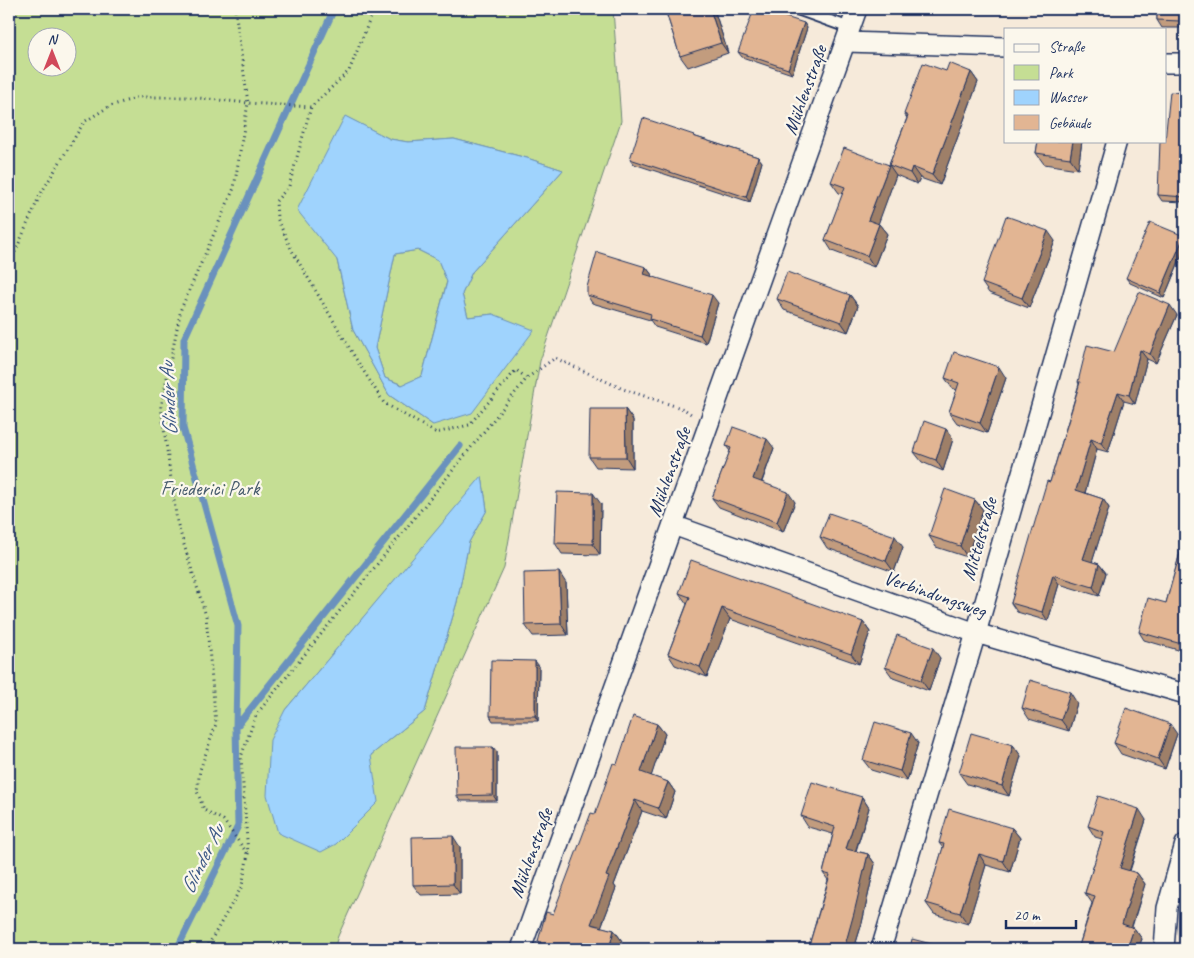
<svg xmlns="http://www.w3.org/2000/svg" width="1194" height="958" font-family="Caveat,sans-serif">
<rect width="100%" height="100%" fill="#f6eada"/>
<filter id="ink" filterUnits="userSpaceOnUse"><feTurbulence type="fractalNoise" baseFrequency=".02" numOctaves="2"/><feDisplacementMap in="SourceGraphic" scale="10" xChannelSelector="R" yChannelSelector="G"/><feConvolveMatrix kernelMatrix="1 2 1 2 8 2 1 2 1" color-interpolation-filters="sRGB"/></filter>
<g filter="url(#ink)">
<!-- green -->
<g fill="#c5de94" stroke="#708679" fill-rule="evenodd">
<path d="M 9,9 L 613,9 L 621,121 L 540,361 L 504,568 L 338,936 L 334,949 L 9,949 ZM 38,38 L 68,38 L 68,68 L 38,68 ZM 346,117 L 390,139 L 408,142 L 454,139 L 527,158 L 563,170 L 472,272 L 462,294 L 468,317 L 493,314 L 433,425 L 389,395 L 353,330 L 337,260 ZM 482,477 L 487,510 L 469,542 L 457,602 L 425,711 L 371,755 L 285,710 Z"/>
<polygon points="418,250 438,260 447,281 422,376 403,385 385,378 375,348 395,254"/>
</g>
<!-- water -->
<g fill="#9fd3fd" stroke="#6a91bd" fill-rule="evenodd">
<path d="M 345,116 L 390,139 L 408,142 L 454,139 L 527,158 L 563,170 L 472,272 L 462,294 L 468,317 L 493,314 L 534,330 L 472,413 L 433,425 L 389,395 L 353,330 L 337,260 L 297,210 ZM 418,250 L 438,260 L 447,282 L 422,376 L 402,385 L 385,378 L 375,348 L 395,254 Z"/>
<polygon points="482,476 487,510 469,542 457,602 425,711 371,755 378,802 336,844 321,852 278,833 267,795 270,740 285,710"/>
</g>
<g fill="none" stroke-linecap="round" stroke-linejoin="round">
<!-- stream -->
<g stroke="#6a91bd" stroke-width="7">
<polyline points="236,727 460,446"/>
<polyline points="177,949 238,826 236,727 238,626 183,428 184,339 334,9"/>
</g>
<!-- lane casing -->
<g stroke="#1b2f5e" stroke-width="14">
<polyline id="lane" points="797,9 850,28"/>
</g>
<!-- street casing -->
<g stroke="#1b2f5e" stroke-width="22">
<g id="street">
<polyline points="846,42 1005,47"/>
<polyline points="1165,63 1185,63"/>
<polyline points="673,525 976,633 1185,694"/>
<polyline points="521,949 857,9"/>
<polyline points="881,949 976,633 1117,141"/>
<polyline points="1164,949 1167,908 1185,844"/>
</g>
</g>
<!-- path -->
<g stroke="#1b2f5e" stroke-width="3" stroke-dasharray="1 4" stroke-linecap="butt">
<polyline points="374,9 349,71 311,107 289,186 276,201 277,218 291,249 356,359 384,403 436,433 469,425 516,370 527,378"/>
<polyline points="9,266 40,195 84,122 110,106 139,97 188,97 248,103 235,9"/>
<polyline points="247,853 223,820 204,810 197,791 200,770 216,724 206,616 177,522 161,407 181,309 234,188 248,103 311,107"/>
<polyline points="206,949 242,886 248,854 241,757 256,715 527,378 555,358 623,389 684,409 691,414"/>
</g>
<!-- lane -->
<use href="#lane" stroke="#fbf7ec" stroke-width="10"/>
<!-- street -->
<use href="#street" stroke="#fbf7ec" stroke-width="19"/>
</g>
<!-- wall -->
<g fill="#c29c7e" stroke="#1b2f5e">
<polygon points="665,9 714,9 728,53 688,67 680,56"/>
<polygon points="1157,9 1185,9 1185,28 1162,28 1157,20"/>
<polygon points="804,23 807,28 792,74 742,57 738,52"/>
<polygon points="946,71 971,72 978,82 940,185 920,178 917,184 896,175 878,223 887,234 874,267 832,251 825,240 843,194 839,193 831,182 889,165 907,118 904,114"/>
<polygon points="1185,93 1185,202 1162,201 1158,195 1166,136"/>
<polygon points="696,137 758,157 762,162 750,202 634,164 630,159"/>
<polygon points="1038,141 1082,141 1078,169 1044,164 1036,153"/>
<polygon points="1184,236 1185,238 1185,247 1164,298 1130,283 1126,278"/>
<polygon points="1055,241 1029,308 989,293 982,283"/>
<polygon points="646,267 652,275 651,276 718,303 706,343 655,327 650,320 592,303 587,295"/>
<polygon points="850,295 858,306 848,332 784,310 777,299"/>
<polygon points="1177,315 1156,363 1147,359 1135,404 1124,401 1108,452 1097,449 1085,493 1103,499 1109,508 1092,562 1099,564 1106,573 1099,596 1059,584 1048,621 1017,612 1011,603 1050,482 1079,384 1078,382 1114,352"/>
<polygon points="945,378 1006,378 987,433 957,423 949,412 957,390 952,388"/>
<polygon points="625,409 633,420 633,468 596,467 589,457"/>
<polygon points="946,429 953,439 943,471 922,462 914,452"/>
<polygon points="726,446 774,448 762,482 795,502 783,532 719,507 712,498 730,451"/>
<polygon points="975,500 983,510 967,557 936,547 929,536"/>
<polygon points="601,504 600,555 562,554 555,543"/>
<polygon points="1185,535 1185,652 1144,640 1139,632 1166,603"/>
<polygon points="820,537 903,547 894,572 827,548"/>
<polygon points="566,583 568,635 533,636 525,625"/>
<polygon points="679,593 863,622 870,632 859,664 730,619 707,677 675,665 668,654 687,604"/>
<polygon points="940,658 929,691 893,678 885,667"/>
<polygon points="539,666 538,721 493,721 490,716"/>
<polygon points="1077,703 1069,731 1029,719 1022,708"/>
<polygon points="657,724 665,734 651,776 668,782 675,792 666,819 642,811 614,885 616,888 601,927 614,930 622,941 540,944 538,941 553,914 617,764"/>
<polygon points="1177,734 1165,769 1121,754 1114,743"/>
<polygon points="918,743 907,781 871,770 863,760"/>
<polygon points="1013,745 1021,756 1009,796 967,784 959,773"/>
<polygon points="497,752 497,801 460,801 457,796"/>
<polygon points="862,797 869,808 856,851 868,854 875,864 862,923 854,949 808,949 828,880 823,873 833,834 808,827 801,816"/>
<polygon points="1146,820 1130,871 1137,873 1145,884 1132,927 1134,928 1142,939 1138,949 1081,949 1079,946 1092,903 1085,893 1102,839 1095,837 1088,826"/>
<polygon points="1012,828 1020,838 1010,872 986,865 968,924 934,914 926,903 943,848 939,843"/>
<polygon points="460,847 460,894 421,895 413,885"/>
</g>
<!-- shaded-wall -->
<g fill="#9e7f67" stroke="#1b2f5e">
<polygon points="710,9 714,9 728,53 721,43"/>
<polygon points="1180,9 1185,16 1185,28 1180,21"/>
<polygon points="804,23 807,28 792,74 788,69"/>
<polygon points="971,72 978,82 940,185 932,175"/>
<polygon points="1073,141 1082,141 1078,169 1070,158"/>
<polygon points="758,157 762,162 750,202 746,197"/>
<polygon points="889,165 896,175 876,230 868,220"/>
<polygon points="912,167 920,178 917,184 910,173"/>
<polygon points="879,224 887,234 874,267 867,256"/>
<polygon points="1048,231 1055,241 1029,308 1022,298"/>
<polygon points="1184,236 1185,238 1185,247 1164,298 1160,293"/>
<polygon points="646,267 652,275 650,282 644,274"/>
<polygon points="712,295 718,303 706,343 700,335"/>
<polygon points="850,295 858,306 848,332 841,322"/>
<polygon points="1170,305 1177,315 1156,363 1150,354"/>
<polygon points="1140,350 1147,359 1135,404 1129,395"/>
<polygon points="999,367 1006,378 987,433 980,423"/>
<polygon points="1118,392 1124,401 1108,452 1101,443"/>
<polygon points="625,409 633,420 633,468 626,457"/>
<polygon points="946,429 953,439 943,471 936,460"/>
<polygon points="767,439 774,448 759,489 753,479"/>
<polygon points="1091,439 1097,449 1083,500 1076,490"/>
<polygon points="788,492 795,502 783,532 777,522"/>
<polygon points="593,493 601,504 600,555 593,544"/>
<polygon points="1103,499 1109,508 1090,569 1083,559"/>
<polygon points="975,500 983,510 967,557 960,546"/>
<polygon points="895,536 903,547 894,572 886,561"/>
<polygon points="1099,564 1106,573 1099,596 1093,587"/>
<polygon points="559,572 566,583 568,635 561,624"/>
<polygon points="1053,575 1059,584 1048,621 1042,612"/>
<polygon points="722,608 730,619 707,677 700,667"/>
<polygon points="863,622 870,632 859,664 851,654"/>
<polygon points="933,648 940,658 929,691 921,680"/>
<polygon points="535,661 539,666 538,721 535,716"/>
<polygon points="1070,692 1077,703 1069,731 1061,720"/>
<polygon points="657,724 665,734 649,783 641,772"/>
<polygon points="1170,724 1177,734 1165,769 1158,759"/>
<polygon points="911,733 918,743 907,781 900,771"/>
<polygon points="1013,745 1021,756 1009,796 1002,786"/>
<polygon points="493,747 497,752 497,801 493,795"/>
<polygon points="668,782 675,792 666,819 658,808"/>
<polygon points="862,797 869,808 853,859 846,849"/>
<polygon points="635,800 642,811 614,885 616,888 598,935 591,924 606,876"/>
<polygon points="1139,809 1146,820 1127,878 1120,868"/>
<polygon points="1012,828 1020,838 1010,872 1003,861"/>
<polygon points="453,836 460,847 460,894 453,884"/>
<polygon points="868,854 875,864 862,923 854,949 844,949"/>
<polygon points="979,854 986,865 968,924 960,913"/>
<polygon points="1137,873 1145,884 1129,935 1122,924"/>
<polygon points="1134,928 1142,939 1138,949 1127,949"/>
<polygon points="614,930 622,941 620,949 609,949"/>
</g>
<!-- building -->
<g fill="#e2b593" stroke="#1b2f5e">
<polygon points="665,9 710,9 721,43 680,56"/>
<polygon points="754,9 761,9 804,23 788,69 738,52"/>
<polygon points="1157,9 1185,9 1180,9 1180,21 1157,20"/>
<polygon points="923,63 946,71 949,63 971,72 932,175 912,167 910,173 889,165 908,116 904,114"/>
<polygon points="1170,92 1185,93 1185,197 1158,195 1160,141 1165,141"/>
<polygon points="643,118 694,135 693,136 758,157 746,197 630,159"/>
<polygon points="1038,141 1073,141 1070,158 1036,153"/>
<polygon points="844,148 889,165 868,220 879,224 867,256 825,240 845,187 831,182"/>
<polygon points="1006,216 1048,231 1022,298 982,283"/>
<polygon points="1150,222 1184,236 1160,293 1126,278"/>
<polygon points="597,252 646,267 644,274 712,295 700,335 650,319 651,314 587,295 587,287"/>
<polygon points="787,272 850,295 841,322 777,299"/>
<polygon points="1139,292 1170,305 1150,354 1140,350 1129,395 1118,392 1101,443 1091,439 1076,490 1103,499 1083,559 1099,564 1093,587 1053,575 1042,612 1011,603 1047,481 1050,482 1080,382 1078,382 1087,345 1114,352"/>
<polygon points="954,352 999,367 980,423 949,412 959,383 945,378"/>
<polygon points="590,409 625,409 626,457 589,457"/>
<polygon points="924,421 946,429 936,460 914,452"/>
<polygon points="733,427 767,439 753,479 788,492 777,522 712,498 731,448 726,446"/>
<polygon points="945,489 975,500 960,546 929,536"/>
<polygon points="557,492 593,493 593,544 555,543"/>
<polygon points="829,513 895,536 886,561 820,537"/>
<polygon points="1185,535 1185,645 1139,632 1148,598 1166,603"/>
<polygon points="691,560 863,622 851,654 722,608 700,667 668,654 690,597 679,593"/>
<polygon points="559,572 561,624 525,625 524,573"/>
<polygon points="897,635 933,648 921,680 885,667"/>
<polygon points="491,660 535,661 535,716 490,716"/>
<polygon points="1030,680 1070,692 1061,720 1022,708"/>
<polygon points="1126,708 1170,724 1158,759 1114,743"/>
<polygon points="633,716 657,724 641,772 668,782 658,808 635,800 606,876 609,877 591,924 614,930 609,949 539,949 541,942 538,941 546,912 553,914 591,813 595,814 613,763 617,764"/>
<polygon points="875,722 911,733 900,771 863,760"/>
<polygon points="971,733 1013,745 1002,786 959,773"/>
<polygon points="456,747 493,747 493,795 457,796"/>
<polygon points="812,782 862,797 846,849 868,854 854,913 844,949 808,949 830,875 823,873 835,827 801,816"/>
<polygon points="1098,796 1139,809 1120,868 1137,873 1122,924 1134,928 1127,949 1090,949 1079,946 1095,896 1085,893 1104,832 1088,826"/>
<polygon points="949,809 1012,828 1003,861 979,854 960,913 926,903 944,844 939,843"/>
<polygon points="453,836 453,884 413,885 412,837"/>
<polygon points="912,939 939,946 938,949 910,949"/>
<polygon points="418,944 437,949 417,949"/>
</g>
</g>
<g text-anchor="middle" dominant-baseline="central" stroke-width="4.5" stroke-linejoin="round" paint-order="stroke">
<!-- street labels -->
<g font-size="20" fill="#1b2f5e" stroke="#fbf7ec">
<text transform="translate(805 90) rotate(-70)">Mühlenstraße</text>
<text transform="translate(669 472) rotate(-70)">Mühlenstraße</text>
<text transform="translate(979 539) rotate(-74)">Mittelstraße</text>
<text transform="translate(935 594) rotate(19)">Verbindungsweg</text>
<text transform="translate(531 853) rotate(-70)">Mühlenstraße</text>
</g>
<!-- park labels -->
<g font-size="20" fill="#465b6c" stroke="#fbf7ec">
<text x="210" y="488">Friederici Park</text>
</g>
<!-- water labels -->
<g font-size="21" font-style="italic" fill="#3c5886" stroke="#fbf7ec">
<text transform="translate(168 399) rotate(-93)">Glinder Au</text>
<text transform="translate(202 859) rotate(-64)">Glinder Au</text>
</g>
</g>
<!-- margin -->
<rect width="1194" height="958" fill="none" stroke="#fbf7ec" stroke-width="30"/>
<rect x="15" y="15" width="1164" height="928" fill="none" stroke="#1b2f5e" stroke-width="2" filter="url(#ink)"/>
<!-- legend -->
<rect x="1004" y="28" width="162" height="115" fill="#fbf7ec" stroke="#a1a7b3"/>
<rect x="1014" y="44" width="25" height="8" fill="#fbf7ec" stroke="#a1a7b3"/>
<text x="1049" y="52" font-size="15" fill="#1b2f5e">Straße</text>
<rect x="1014" y="65" width="25" height="15" fill="#c5de94" stroke="#a1a7b3"/>
<text x="1049" y="78" font-size="15" fill="#1b2f5e">Park</text>
<rect x="1014" y="90" width="25" height="15" fill="#9fd3fd" stroke="#a1a7b3"/>
<text x="1049" y="102" font-size="15" fill="#1b2f5e">Wasser</text>
<rect x="1014" y="115" width="25" height="15" fill="#e2b593" stroke="#a1a7b3"/>
<text x="1049" y="128" font-size="15" fill="#1b2f5e">Gebäude</text>
<!-- north arrow -->
<g transform="translate(52 52)"><circle r="24" fill="#fbf7ec" stroke="#a1a7b3"/>
<path d="M0-4L9 19L0 12L-9 19Z" fill="#d1495b"/>
<text y="-8" font-size="14" font-weight="bold" text-anchor="middle" fill="#1b2f5e">N</text>
</g>
<!-- scale -->
<path d="M1006 920v8h70v-8" fill="none" stroke="#1b2f5e" stroke-width="2.5"/>
<text x="1014" y="920" font-size="15" fill="#1b2f5e" stroke="#fbf7ec" stroke-width="4" paint-order="stroke">20 m</text>
</svg>
